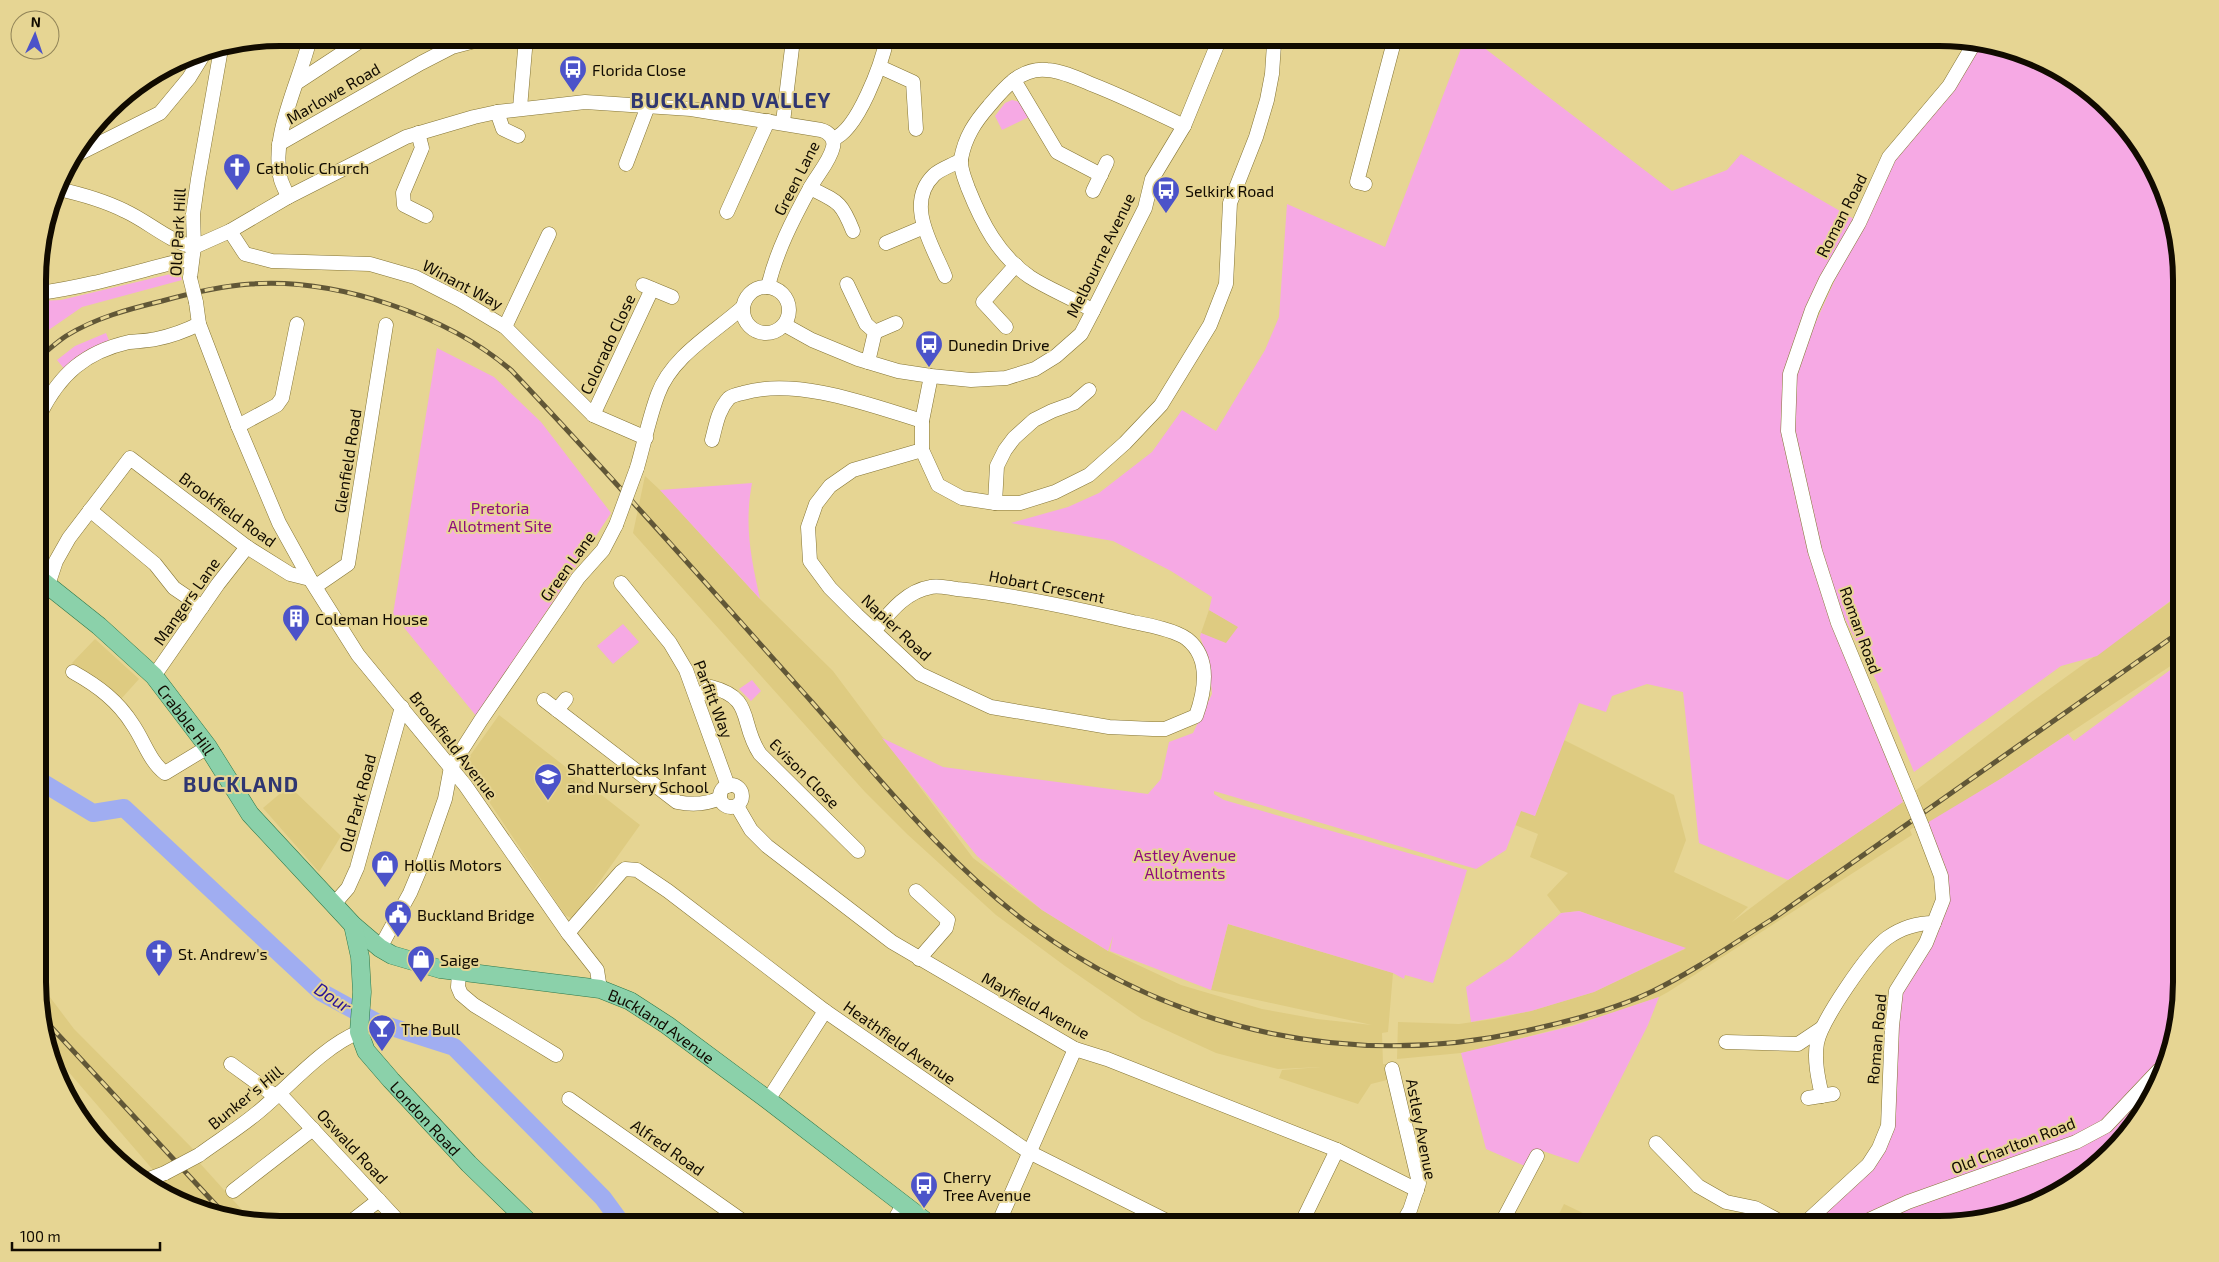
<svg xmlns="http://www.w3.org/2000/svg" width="2219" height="1262" font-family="'Exo 2',sans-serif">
<rect width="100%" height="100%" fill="#e6d593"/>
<!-- built -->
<g fill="#decb81">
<polygon points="645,476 660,490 760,599 833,671 973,858 1042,910 1108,951 1181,985 1262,1009 1317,1019 1372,1025 1211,990 1228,924 1393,973 1388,1032 1382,1033 1383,1064 1388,1064 1391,1079 1371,1084 1358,1104 1279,1078 1282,1070 1321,1067 1278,1069 1216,1053 1142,1019 1065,966 996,915 907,834 865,792 633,533"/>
<polygon points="2181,594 2181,659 2002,778 1923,827 1921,822 1910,830 1912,835 1668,992 1659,997 1607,1015 1497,1045 1461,1053 1397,1059 1398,1022 1459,1024 1494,1019 1531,1011 1594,992 1685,949 1579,911 1561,913 1547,895 1568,873 1530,857 1538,834 1515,825 1521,810 1535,816 1564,740 1674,795 1686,840 1674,872 1748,907 1732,922 1788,880 1903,802 1905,805 1913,800 1911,794 2030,703"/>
<polygon points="1209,610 1239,627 1226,644 1201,633"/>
<polygon points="95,639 139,679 121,699 72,663"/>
<polygon points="499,715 640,825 575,916 571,918 565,915 467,769 467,760"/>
<polygon points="289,786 341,836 319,872 263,808"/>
<polygon points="40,984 74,1029 194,1150 154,1171 48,1048 40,1013"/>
<polygon points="197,1160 252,1221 217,1216 180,1201 162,1182"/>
<polygon points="1564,1204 1606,1224 1554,1224"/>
</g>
<!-- green -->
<g fill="#f6a9e4">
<polygon points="1465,38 1487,38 1483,47 1672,191 1727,170 1741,154 1854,219 1786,377 1786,434 1836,627 1903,802 1788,880 1699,843 1683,692 1647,684 1612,696 1606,712 1579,703 1535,816 1521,811 1506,850 1476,869 1214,791 1214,794 1224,800 1467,870 1433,983 1405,975 1404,979 1393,973 1228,924 1211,990 1110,951 1113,936 1108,951 1042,910 977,856 882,738 943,767 1148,794 1161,779 1169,742 1193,733 1212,694 1209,661 1200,637 1201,633 1226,643 1238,627 1209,610 1212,597 1171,571 1113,541 1011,523 1068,507 1099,493 1152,452 1182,410 1216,431 1265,350 1279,317 1287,204 1385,247"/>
<polygon points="1980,43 2002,46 2060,70 2110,108 2141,146 2169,202 2181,264 2181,593 2097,656 2061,666 1914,772 1878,684 1846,621 1817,547 1788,431 1796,366 1851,244 1893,161"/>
<polygon points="1012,100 1020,102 1031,116 1002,130 995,116 1005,103"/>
<polygon points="179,272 182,280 82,307 40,336 40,301 61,300"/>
<polygon points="106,333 110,343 66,371 57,360 75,346"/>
<polygon points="437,348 494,377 541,422 611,513 477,717 393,614"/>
<path d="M 752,483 C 744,526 751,557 760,599 L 660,490 Z"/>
<polygon points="623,624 639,642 613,664 597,646"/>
<polygon points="2181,662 2181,997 2149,1103 2111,1153 2073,1184 2017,1212 1954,1224 1804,1224 1879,1148 1896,991 1948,900 1922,826 2002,778 2068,734 2074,741"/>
<polygon points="752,680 761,691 751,701 739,689"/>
<polygon points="1579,911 1686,948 1594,992 1531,1011 1471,1022 1466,987 1510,958 1561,913"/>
<polygon points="1659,997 1648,1025 1578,1163 1537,1149 1527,1167 1486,1149 1461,1053 1572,1026"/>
</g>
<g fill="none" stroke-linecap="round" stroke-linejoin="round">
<!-- river -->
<polyline stroke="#a0adf1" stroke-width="18" points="40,781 93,813 124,808 321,992 376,1022 454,1047 603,1198 622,1224"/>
<!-- minor casing -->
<g stroke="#847434" stroke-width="15">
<g id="minor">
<polyline points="880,67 913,82 916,129"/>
<polyline points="1014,80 1057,152 1101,175"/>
<polyline points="298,82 365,38"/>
<polyline points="520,108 526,38"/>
<polyline points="497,112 503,129 518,136"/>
<polyline points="783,122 792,48"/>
<polyline points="418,133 422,148 403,193 404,205 426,216"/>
<path d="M 833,139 C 858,130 882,63 887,38"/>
<polyline points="279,144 421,63 452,47 486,38"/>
<polyline points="76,155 160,113 189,78 205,52"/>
<polyline points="626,164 648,106"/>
<polyline points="1365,184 1357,182 1395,38"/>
<path d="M 810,188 C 838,202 841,201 853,231"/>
<path d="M 58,189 C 81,194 103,200 125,211 C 149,222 168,241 194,247"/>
<polyline points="1093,191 1107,162"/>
<path d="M 288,197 C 286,192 283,186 281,180 C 269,137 301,79 310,38"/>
<polyline points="727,212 768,121"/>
<polyline points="230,231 245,254 272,261 370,264 415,277 460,300 505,327 593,415 646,438"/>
<polyline points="886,243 924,227"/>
<path d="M 194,247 L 230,231 L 288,197 L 406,137 L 474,117 L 497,112 L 585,102 L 691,109 L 821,130 C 829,132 835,139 833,147 C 830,161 817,175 810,188 C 793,219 776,252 768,287"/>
<path d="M 945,276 C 933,246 904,204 934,175 C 940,169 953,165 961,160"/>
<polyline points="190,278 194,247 193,214 198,179 221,49"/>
<polyline points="847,284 866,324 875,332 868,362"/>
<polyline points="643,285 672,297"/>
<circle cx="766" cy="310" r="23"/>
<path d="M 40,293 C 92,286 141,270 192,258"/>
<polyline points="196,302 199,324 238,426 279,523 310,579 358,655 465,785 568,933 597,970 600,989"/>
<path d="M 1093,311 C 1073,298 1050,290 1030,277 C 998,255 982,223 968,188 C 965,179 960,169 961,159 C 965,137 975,122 989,106 C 1004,88 1021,67 1047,70 C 1062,71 1077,78 1091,84 C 1122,96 1153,111 1184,126"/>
<polyline points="785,325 812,340 858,359 898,371 931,376 971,380 1006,378 1035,369 1056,356 1081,334 1093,311 1145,208 1152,179 1184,126 1220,38"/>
<polyline points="505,327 549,234"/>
<polyline points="1006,327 983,302 1016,265"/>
<polyline points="875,332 896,323"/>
<polyline points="931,376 922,421 922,450 938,485 962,498 995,503 1020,503 1055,492 1089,475 1125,443 1161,405 1210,325 1226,284 1230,203 1256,137 1267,100 1272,74 1274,44 1269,38"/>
<path d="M 40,414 C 60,374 85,352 129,342 C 138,341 147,341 156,339 C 171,336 185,331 199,324"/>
<polyline points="593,415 652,289"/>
<polyline points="238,426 277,405 282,398 297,324"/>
<path d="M 712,440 C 716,425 718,410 729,398 C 733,395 739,394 743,393 C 797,377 870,405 922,421"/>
<path d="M 637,468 C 644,444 649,418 658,394 C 672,356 714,333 743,307"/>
<polyline points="995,503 997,466 1005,450 1014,438 1034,420 1052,411 1074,403 1089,390"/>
<polyline points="90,510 155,564 174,588 202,607"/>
<polyline points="621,583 670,643 686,670 728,786"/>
<polyline points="48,585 56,561 69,538 130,458 247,547 290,574 310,579"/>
<polyline points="316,586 348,564 386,325"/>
<path d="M 875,630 C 890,612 906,591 931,587 C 938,585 949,588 957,589 C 1016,595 1075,608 1133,622 C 1148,625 1175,630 1187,639 C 1211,658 1205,691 1196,716 L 1165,729 L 1153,729 L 1109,727 L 991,707 L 920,674 L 857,615 L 830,588 L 810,561 L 808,527 L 816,504 L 830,486 L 853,470 L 922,450"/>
<path d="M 73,672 C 98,686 118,701 133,725 C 144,741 150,762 165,773 L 208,747"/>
<polyline points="154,676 218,584 247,547"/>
<path d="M 697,697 L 711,687 C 755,698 739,723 760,754 L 858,851"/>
<path d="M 544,700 L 677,802 C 692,805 705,805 720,798"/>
<polyline points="557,710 566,699"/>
<circle cx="731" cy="796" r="11"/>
<polyline points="1910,797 1838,623 1815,551 1788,431 1790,374 1812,310 1826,280 1859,223 1889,157 1949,86 1975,42"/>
<polyline points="737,806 751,830 767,846 892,942 1075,1049 1107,1059 1337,1150 1417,1190"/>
<polyline points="916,891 948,920 946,928 919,959"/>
<polyline points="335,903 348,888 357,868 402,707"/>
<polyline points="568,933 621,872 625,869 637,870 668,891 825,1011 1029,1152 1173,1224"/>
<polyline points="380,948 410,893 423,862 445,799 451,767 481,720 562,602 578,578 603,550 616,525"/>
<polyline points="459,973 458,987 461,994 474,1005 556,1055"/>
<polyline points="1726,1042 1798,1044 1822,1028"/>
<polyline points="231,1064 275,1096"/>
<polyline points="1392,1069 1419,1183 1410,1210 1402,1224"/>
<polyline points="279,1093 401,1224"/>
<path d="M 1822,1096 C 1818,1078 1814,1060 1817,1043 C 1821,1021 1869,951 1887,938 C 1901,928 1917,923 1934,923"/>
<polyline points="1808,1098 1833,1094"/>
<polyline points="569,1099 747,1224"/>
<polyline points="768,1100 825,1011"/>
<polyline points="1656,1143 1698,1186 1726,1202 1755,1208 1785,1224"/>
<path d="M 199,1155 C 218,1141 239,1128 257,1113 C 288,1088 322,1047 359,1032"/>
<polyline points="146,1180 165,1173"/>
<polyline points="233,1191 313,1129"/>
<polyline points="348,1224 379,1200"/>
<polyline points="892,1224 903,1205"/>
<polyline points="998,1224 1075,1049"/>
<polyline points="1301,1224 1337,1150"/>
<polyline points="1501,1224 1537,1156"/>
<polyline points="1804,1224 1868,1165 1879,1148 1888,1126 1892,1026 1896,991 1926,943 1943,900 1941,876 1922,826"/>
<polyline points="1860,1224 1908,1202 2076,1142 2106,1126 2159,1070"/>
</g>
</g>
<!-- major casing -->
<g stroke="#2e784a" stroke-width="19">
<g id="major">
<path id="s1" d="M 40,579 L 99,626 L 154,676 L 208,747 L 250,814 L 353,925 L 380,948 L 392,955 L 440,969 L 600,989 L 630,1001 L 667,1025 L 764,1097 L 929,1224"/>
<path id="s2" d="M 353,925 L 360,957 L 362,992 L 359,1032 L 366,1051 L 391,1080 L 469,1164 L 531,1224"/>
</g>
</g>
<!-- minor -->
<use href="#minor" stroke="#fff" stroke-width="14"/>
<!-- major -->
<use href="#major" stroke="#8bd1aa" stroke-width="18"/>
<!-- rail casing -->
<g stroke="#615737" stroke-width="5">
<g id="rail">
<path d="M 40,357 C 48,350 57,342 66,336 C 95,318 129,309 162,301 C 191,293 221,286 251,284 C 336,278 448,315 512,371 C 614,479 712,590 811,701 C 880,779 946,863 1030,925 C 1177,1033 1356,1071 1534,1029 C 1574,1020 1616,1009 1653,991 C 1696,970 1734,943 1774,918 L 2181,631"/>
<polyline points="40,1015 228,1218"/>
</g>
</g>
<!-- rail -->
<use href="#rail" stroke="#e6d593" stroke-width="3" stroke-dasharray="9" stroke-linecap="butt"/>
<!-- minor-bridge casing -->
<g stroke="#847434" stroke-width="15" stroke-linecap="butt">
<g id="minor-bridge">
<polyline points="190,278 196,302"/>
<polyline points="616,525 637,468"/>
<polyline points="1910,797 1922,826"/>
<polyline points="165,1173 199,1155"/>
</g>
</g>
<!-- minor-bridge -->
<use href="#minor-bridge" stroke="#fff" stroke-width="14"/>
</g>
<!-- icons -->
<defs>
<g id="bus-pin" transform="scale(1.4375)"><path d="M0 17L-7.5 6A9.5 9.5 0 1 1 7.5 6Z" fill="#4c53c9" stroke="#e6d593"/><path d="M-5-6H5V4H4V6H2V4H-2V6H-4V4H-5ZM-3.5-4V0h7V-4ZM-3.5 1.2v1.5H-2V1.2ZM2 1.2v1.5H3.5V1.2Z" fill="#fff"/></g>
<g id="church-pin" transform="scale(1.4375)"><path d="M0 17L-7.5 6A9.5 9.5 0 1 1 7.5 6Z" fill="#4c53c9" stroke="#e6d593"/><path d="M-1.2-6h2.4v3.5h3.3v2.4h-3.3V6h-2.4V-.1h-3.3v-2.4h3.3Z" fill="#fff"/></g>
<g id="building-pin" transform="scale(1.4375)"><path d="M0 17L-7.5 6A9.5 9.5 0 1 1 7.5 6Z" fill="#4c53c9" stroke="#e6d593"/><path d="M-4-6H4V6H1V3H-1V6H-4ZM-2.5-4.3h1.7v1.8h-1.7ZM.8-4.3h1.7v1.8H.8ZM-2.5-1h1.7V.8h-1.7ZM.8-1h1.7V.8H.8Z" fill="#fff"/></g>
<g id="school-pin" transform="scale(1.4375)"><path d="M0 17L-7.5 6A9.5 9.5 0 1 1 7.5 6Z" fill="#4c53c9" stroke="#e6d593"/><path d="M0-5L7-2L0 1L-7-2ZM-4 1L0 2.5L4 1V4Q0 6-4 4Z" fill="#fff"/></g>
<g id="shop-pin" transform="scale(1.4375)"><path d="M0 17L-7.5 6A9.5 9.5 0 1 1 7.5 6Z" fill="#4c53c9" stroke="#e6d593"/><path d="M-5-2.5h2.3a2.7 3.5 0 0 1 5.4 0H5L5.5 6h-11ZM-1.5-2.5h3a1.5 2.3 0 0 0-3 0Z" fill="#fff"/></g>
<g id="civic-pin" transform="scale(1.4375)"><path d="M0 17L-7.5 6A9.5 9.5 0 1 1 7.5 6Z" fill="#4c53c9" stroke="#e6d593"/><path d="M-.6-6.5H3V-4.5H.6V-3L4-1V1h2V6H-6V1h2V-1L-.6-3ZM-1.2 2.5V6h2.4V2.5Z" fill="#fff"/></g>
<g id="bar-pin" transform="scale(1.4375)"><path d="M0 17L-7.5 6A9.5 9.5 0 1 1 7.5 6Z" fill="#4c53c9" stroke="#e6d593"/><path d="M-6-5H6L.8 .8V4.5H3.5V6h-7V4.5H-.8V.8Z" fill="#fff"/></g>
</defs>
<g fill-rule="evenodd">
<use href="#bus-pin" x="573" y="69"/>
<use href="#church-pin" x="237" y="167"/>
<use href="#bus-pin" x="1166" y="190"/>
<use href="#bus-pin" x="929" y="344"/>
<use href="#building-pin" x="296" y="618"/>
<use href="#school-pin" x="548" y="777"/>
<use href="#shop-pin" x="385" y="864"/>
<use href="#civic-pin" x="398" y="914"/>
<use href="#church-pin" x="159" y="953"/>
<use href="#shop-pin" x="421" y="959"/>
<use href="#bar-pin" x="382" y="1028"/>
<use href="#bus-pin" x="924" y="1185"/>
</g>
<g text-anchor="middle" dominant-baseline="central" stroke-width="4" stroke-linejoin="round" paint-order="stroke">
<!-- poi labels -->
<g font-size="16" fill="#110b00" stroke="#e6d593" text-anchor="start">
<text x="592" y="69">Florida Close</text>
<text x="256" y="167">Catholic Church</text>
<text x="1185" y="190">Selkirk Road</text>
<text x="948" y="344">Dunedin Drive</text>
<text x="315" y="618">Coleman House</text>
<text x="567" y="768">Shatterlocks Infant<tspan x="567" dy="18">and Nursery School</tspan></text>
<text x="404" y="864">Hollis Motors</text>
<text x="417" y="914">Buckland Bridge</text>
<text x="178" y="953">St. Andrew's</text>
<text x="440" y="959">Saige</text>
<text x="401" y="1028">The Bull</text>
<text x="943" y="1176">Cherry<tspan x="943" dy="18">Tree Avenue</tspan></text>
</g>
<!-- street labels -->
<g font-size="16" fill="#110b00" stroke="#e6d593">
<text transform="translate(333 93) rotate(-30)">Marlowe Road</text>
<text transform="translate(796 178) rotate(-63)">Green Lane</text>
<text transform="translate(1841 215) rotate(-63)">Roman Road</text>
<text transform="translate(177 232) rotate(-87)">Old Park Hill</text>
<text transform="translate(1100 255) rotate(-64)">Melbourne Avenue</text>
<text transform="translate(463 284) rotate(28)">Winant Way</text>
<text transform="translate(607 344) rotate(-65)">Colorado Close</text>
<text transform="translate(347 461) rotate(-81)">Glenfield Road</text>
<text transform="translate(228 509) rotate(36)">Brookfield Road</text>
<text transform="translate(567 566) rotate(-54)">Green Lane</text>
<text transform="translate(1047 586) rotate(11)">Hobart Crescent</text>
<text transform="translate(186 601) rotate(-55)">Mangers Lane</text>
<text transform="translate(897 627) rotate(43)">Napier Road</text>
<text transform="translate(1861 630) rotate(70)">Roman Road</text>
<text transform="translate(714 699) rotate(69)">Parfitt Way</text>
<text stroke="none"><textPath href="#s1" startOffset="204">Crabble Hill</textPath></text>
<text transform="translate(454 745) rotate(52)">Brookfield Avenue</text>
<text transform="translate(805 773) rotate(45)">Evison Close</text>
<text transform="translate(357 803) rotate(-75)">Old Park Road</text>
<text transform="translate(1036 1005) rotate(29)">Mayfield Avenue</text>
<text stroke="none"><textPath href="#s1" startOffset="802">Buckland Avenue</textPath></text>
<text transform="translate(1876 1039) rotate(-85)">Roman Road</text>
<text transform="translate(900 1042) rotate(35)">Heathfield Avenue</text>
<text transform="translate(245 1097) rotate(-39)">Bunker's Hill</text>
<text stroke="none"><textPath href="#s2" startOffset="218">London Road</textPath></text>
<text transform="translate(1422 1129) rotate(79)">Astley Avenue</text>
<text transform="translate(2013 1145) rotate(-21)">Old Charlton Road</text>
<text transform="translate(353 1146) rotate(47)">Oswald Road</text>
<text transform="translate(668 1147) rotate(35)">Alfred Road</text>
</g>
<!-- park labels -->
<g font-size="16" fill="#8f0a7e" stroke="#e6d593">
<text x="500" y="507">Pretoria<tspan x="500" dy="18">Allotment Site</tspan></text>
<text x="1185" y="854">Astley Avenue<tspan x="1185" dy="18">Allotments</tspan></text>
</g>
<!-- water labels -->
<g font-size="18" font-style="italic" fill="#261197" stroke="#e6d593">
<text transform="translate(333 997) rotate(33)">Dour</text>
</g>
<!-- district labels -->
<g font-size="21" font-weight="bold" letter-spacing="1" fill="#2f3671" stroke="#e6d593">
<text x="731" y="99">BUCKLAND VALLEY</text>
<text x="241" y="783">BUCKLAND</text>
</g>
</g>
<!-- crop -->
<path d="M0 0H2219V1262H0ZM280 46H1939A234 234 0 0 1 2173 280V982A234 234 0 0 1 1939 1216H280A234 234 0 0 1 46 982V280A234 234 0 0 1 280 46Z" fill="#e6d593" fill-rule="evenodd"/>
<path fill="none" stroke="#110b00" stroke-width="6" d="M280 46H1939A234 234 0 0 1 2173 280V982A234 234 0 0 1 1939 1216H280A234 234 0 0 1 46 982V280A234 234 0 0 1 280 46Z"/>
<!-- north arrow -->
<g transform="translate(35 35) rotate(3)"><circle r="24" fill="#e6d593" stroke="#918458"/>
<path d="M0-4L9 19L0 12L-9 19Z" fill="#4c53c9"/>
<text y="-8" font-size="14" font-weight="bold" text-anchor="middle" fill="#110b00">N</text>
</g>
<!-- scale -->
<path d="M12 1242v8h148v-8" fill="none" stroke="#110b00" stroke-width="2.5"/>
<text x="20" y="1242" font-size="15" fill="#110b00" stroke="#e6d593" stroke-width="4" paint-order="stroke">100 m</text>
</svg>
